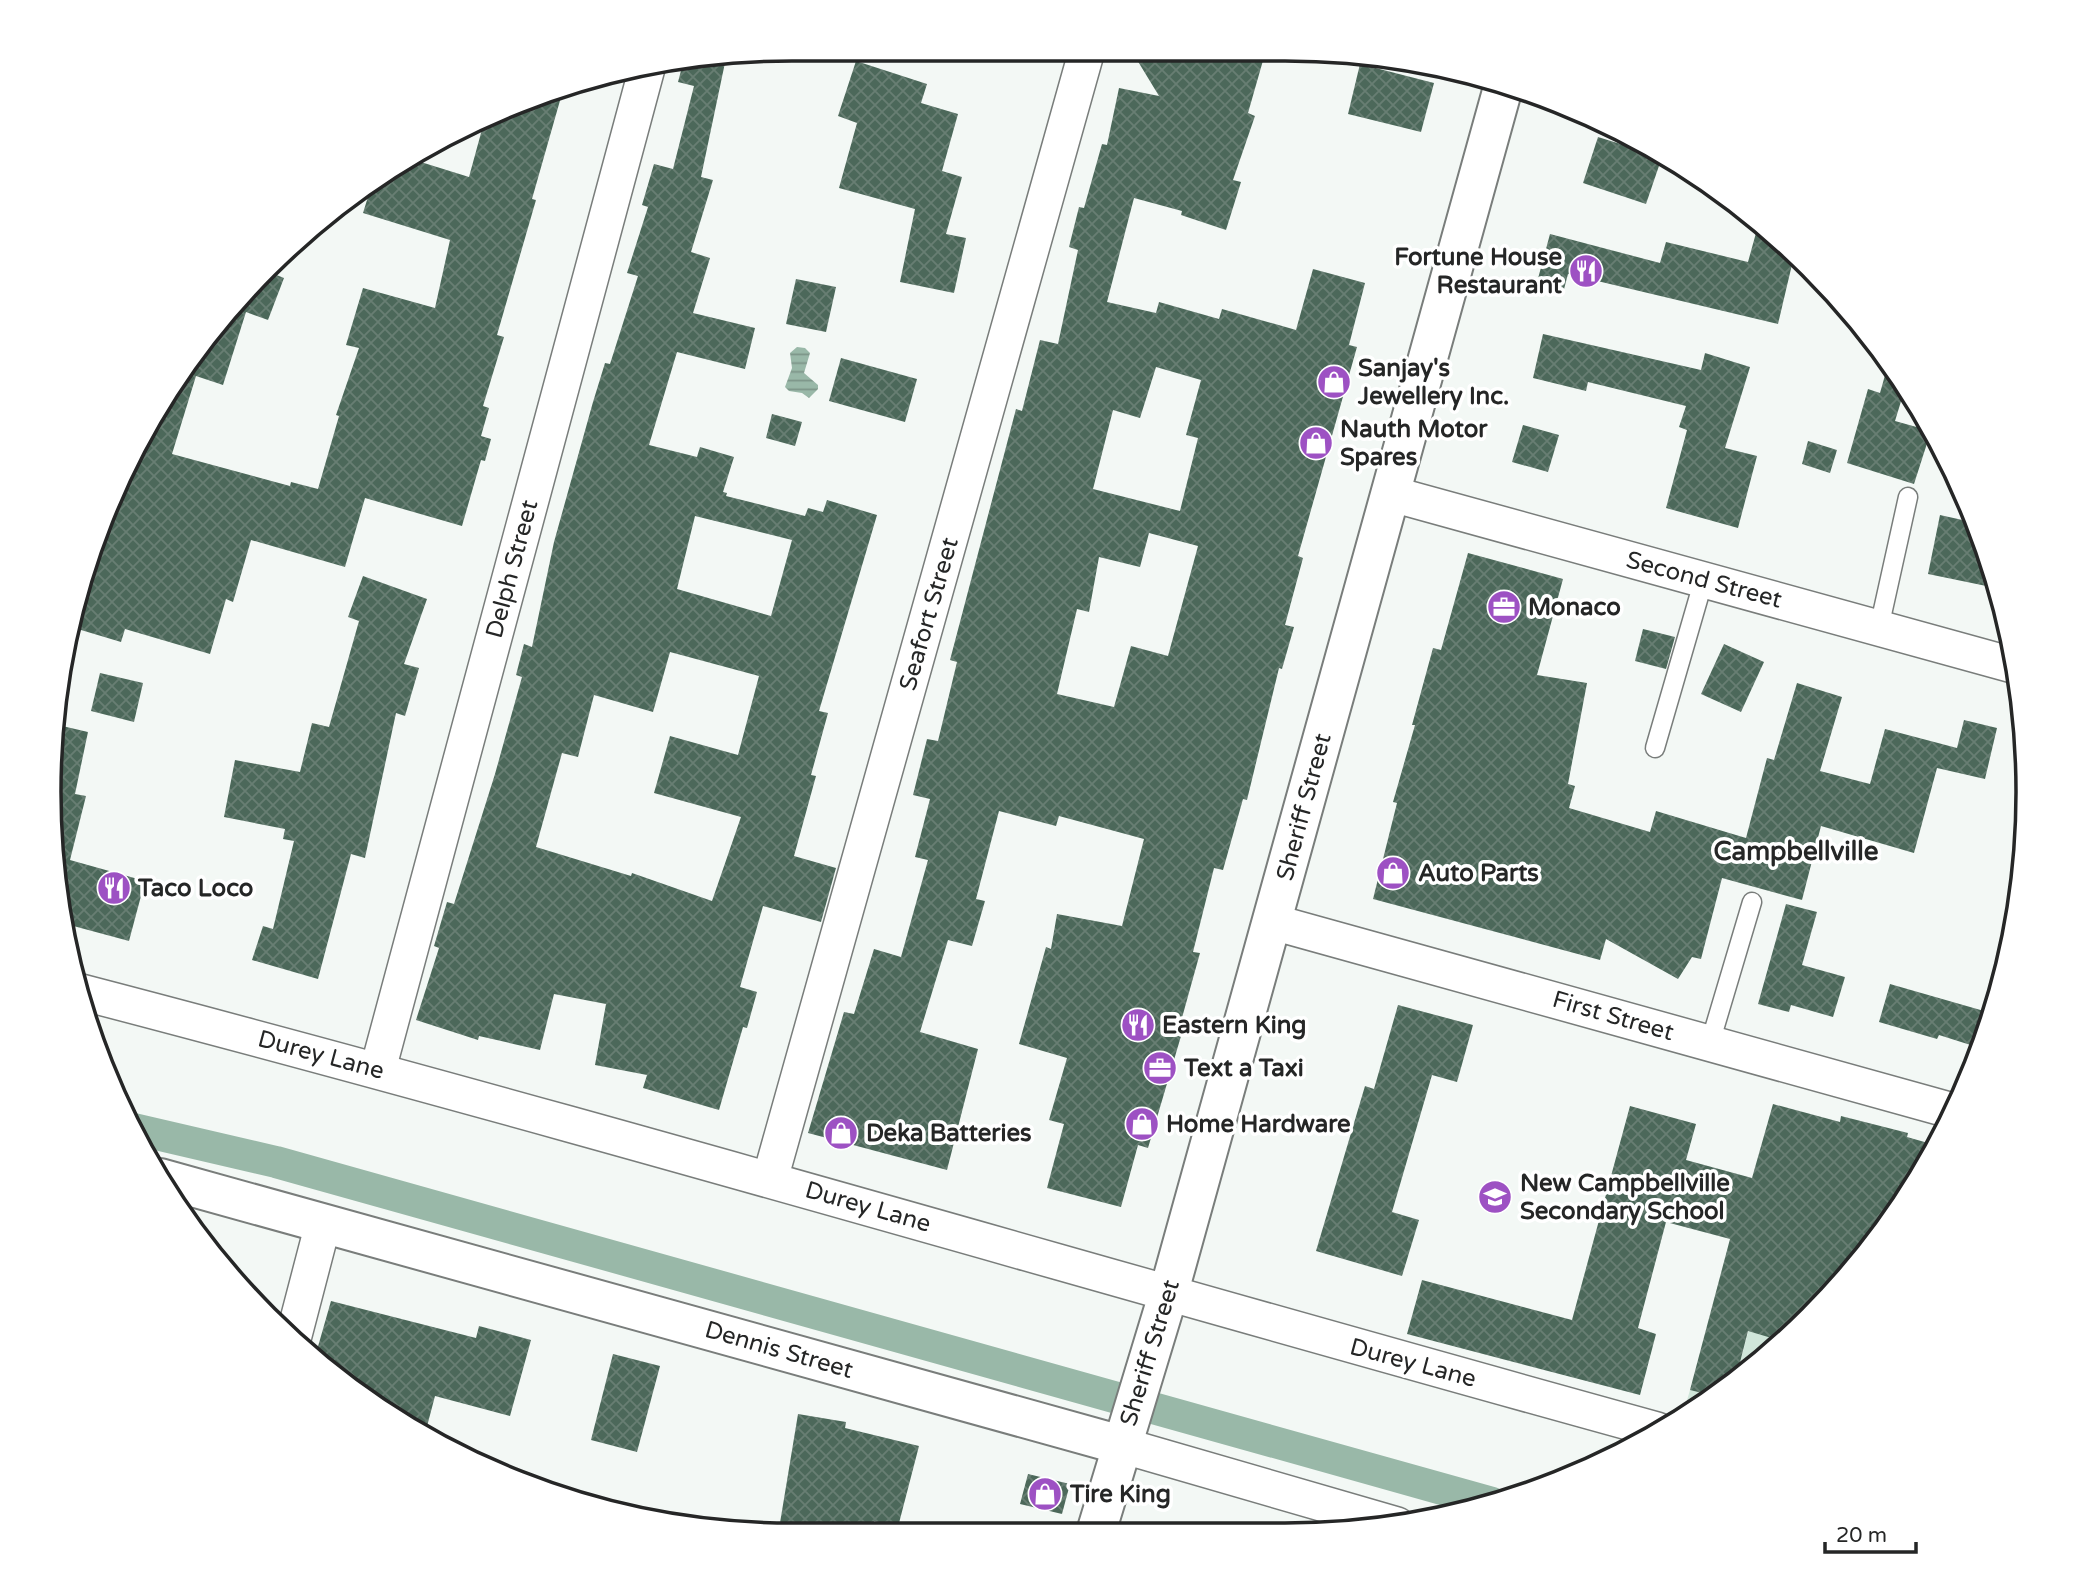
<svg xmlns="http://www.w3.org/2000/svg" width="2077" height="1584" font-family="'Varela Round',sans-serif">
<defs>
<pattern id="water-rules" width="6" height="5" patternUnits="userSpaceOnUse" patternTransform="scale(1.75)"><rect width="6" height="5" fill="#99b8a8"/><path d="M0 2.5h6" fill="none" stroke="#7d9589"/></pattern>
<pattern id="building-cross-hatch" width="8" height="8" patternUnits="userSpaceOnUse" patternTransform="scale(1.75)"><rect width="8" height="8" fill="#4c685a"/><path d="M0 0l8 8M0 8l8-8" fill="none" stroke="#687e73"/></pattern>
</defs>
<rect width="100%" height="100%" fill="#f3f8f5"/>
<!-- garden -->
<g fill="#d0e6da">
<polygon points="1764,1272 1782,1341 1736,1378"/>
<polygon points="1690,1390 1714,1396 1682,1418"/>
</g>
<!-- water -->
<polygon fill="url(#water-rules)" points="797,347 805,348 810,353 804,373 818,385 818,389 809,398 802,393 789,391 785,387 792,368 790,353"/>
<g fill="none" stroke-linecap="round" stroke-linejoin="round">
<!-- canal -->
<polyline stroke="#99b8a8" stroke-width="32" points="134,1129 276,1162 1492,1503"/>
</g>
<!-- building -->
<g fill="url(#building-cross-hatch)" fill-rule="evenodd">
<path d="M 1131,50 L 1266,50 L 1248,113 L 1255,116 L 1233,180 L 1241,182 L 1226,230 L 1181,215 L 1182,211 L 1134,198 L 1107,302 L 1156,313 L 1159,302 L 1219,319 L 1222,309 L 1296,330 L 1313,269 L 1365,283 L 1349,345 L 1357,347 L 1298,556 L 1303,558 L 1285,625 L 1294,627 L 1282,669 L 1279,668 L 1247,800 L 1243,799 L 1223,870 L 1214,868 L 1193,952 L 1200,953 L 1180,1025 L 1184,1026 L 1148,1148 L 1138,1145 L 1121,1207 L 1047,1188 L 1064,1124 L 1049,1120 L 1067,1058 L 1019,1044 L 1046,947 L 1051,949 L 1057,914 L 1122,926 L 1144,839 L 1059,816 L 1056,826 L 999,811 L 976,899 L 985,901 L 972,946 L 948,940 L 920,1032 L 978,1049 L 947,1170 L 808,1133 L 844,1012 L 854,1014 L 874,949 L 901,957 L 928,860 L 915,857 L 930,799 L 913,795 L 927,739 L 938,741 L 957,662 L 950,660 L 1016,409 L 1022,411 L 1040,340 L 1058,344 L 1078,250 L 1069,247 L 1079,207 L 1084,208 L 1102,144 L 1107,145 L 1119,88 L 1159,96 ZM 1156,367 L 1201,380 L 1186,435 L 1198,438 L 1180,511 L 1093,489 L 1113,410 L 1140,418 ZM 1149,533 L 1198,546 L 1168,656 L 1131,646 L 1114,707 L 1057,694 L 1077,609 L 1089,612 L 1099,557 L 1140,567 Z"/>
<path d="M 726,58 L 701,177 L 713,180 L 691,252 L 710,258 L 693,313 L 755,328 L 745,369 L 677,352 L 649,445 L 697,457 L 700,447 L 734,457 L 723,492 L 727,493 L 726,496 L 805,516 L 808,508 L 823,512 L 827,500 L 877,515 L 819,711 L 828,713 L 811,775 L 816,776 L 794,856 L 836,868 L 821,922 L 763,906 L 740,987 L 757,992 L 747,1028 L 743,1027 L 719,1110 L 643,1088 L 647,1075 L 595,1065 L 606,1004 L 554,994 L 540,1050 L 479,1036 L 478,1040 L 416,1020 L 439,948 L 434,946 L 447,902 L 454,904 L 495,774 L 522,677 L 516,675 L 524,644 L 532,647 L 554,542 L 593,402 L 605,363 L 610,364 L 638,276 L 627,273 L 648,207 L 642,205 L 654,164 L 673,169 L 694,86 L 678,82 L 683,63 ZM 695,516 L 792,540 L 771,616 L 677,589 ZM 670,652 L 759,676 L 738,755 L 670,736 L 654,793 L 741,817 L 712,901 L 632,873 L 631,876 L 536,847 L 562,753 L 578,757 L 594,695 L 653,712 Z"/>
<polygon points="856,61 927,84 921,103 958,114 942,171 962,177 946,234 966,238 954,293 900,282 915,209 839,188 857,123 838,116"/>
<polygon points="1360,64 1434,83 1421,132 1348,114"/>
<polygon points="563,90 532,199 536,200 497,335 504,337 483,406 489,408 481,436 491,439 485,461 481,460 462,526 365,498 345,567 251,540 233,602 226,599 210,654 125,629 121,642 71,627 74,600 148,421 264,270 284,278 268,320 246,312 223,385 196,376 172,454 290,486 291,482 318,489 339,416 336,415 359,348 346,345 363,288 435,308 450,240 363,213 371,187 408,158 469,177 484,122"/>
<polygon points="1598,137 1662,157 1646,204 1583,183"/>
<polygon points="1759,222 1794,256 1778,324 1568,274 1563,293 1536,286 1550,234 1660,263 1666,242 1748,262"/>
<polygon points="796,279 836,287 826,332 786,324"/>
<polygon points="1543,334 1701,370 1705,353 1750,367 1725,448 1757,456 1738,528 1666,508 1687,430 1679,427 1686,406 1588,382 1586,391 1533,378"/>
<polygon points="841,358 917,379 905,422 829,401"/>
<polygon points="1889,361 1906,385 1895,421 1931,431 1914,484 1847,463 1868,389 1880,393"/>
<polygon points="772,414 802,422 795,446 766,438"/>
<polygon points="1523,425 1559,435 1548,472 1512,462"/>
<polygon points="1808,441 1837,450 1830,473 1802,464"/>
<polygon points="1940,515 1976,523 1996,588 1928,574"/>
<polygon points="1468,553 1563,579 1537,675 1587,683 1568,784 1575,786 1569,808 1650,832 1656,811 1746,838 1767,758 1774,760 1797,683 1842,697 1820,771 1870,784 1885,729 1957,748 1964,720 1997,728 1985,779 1937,768 1914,853 1821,826 1802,900 1722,878 1701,959 1692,957 1678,979 1606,939 1600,960 1373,899 1397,803 1393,802 1415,725 1412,725 1433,648 1441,650"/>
<polygon points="363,576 427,599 404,664 419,668 405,716 396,713 365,858 351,854 318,979 252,960 263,926 273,929 294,841 283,839 285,829 224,817 235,760 300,772 312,723 329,727 359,621 348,617"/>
<polygon points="1643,629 1675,637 1666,669 1635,661"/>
<polygon points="1724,644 1764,662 1741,712 1701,694"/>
<polygon points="100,673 143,683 134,722 91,711"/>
<polygon points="58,725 88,732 75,794 86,796 70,860 145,881 129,941 66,924 49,792"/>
<polygon points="1786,904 1817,912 1802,965 1845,977 1833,1017 1791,1005 1789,1012 1758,1004"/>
<polygon points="1890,984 1991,1013 1980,1048 1939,1035 1937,1039 1879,1022"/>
<polygon points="1398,1005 1473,1025 1457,1082 1432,1075 1392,1212 1419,1220 1402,1276 1316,1251 1365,1086 1374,1089"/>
<polygon points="1773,1104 1840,1122 1841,1116 1908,1133 1907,1137 1935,1145 1903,1205 1810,1318 1782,1341 1748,1331 1736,1378 1714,1396 1690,1390 1730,1239 1666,1222 1638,1328 1656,1334 1640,1395 1407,1334 1422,1280 1572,1320 1630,1106 1696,1124 1686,1160 1752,1178"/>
<polygon points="331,1301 476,1338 479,1326 531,1340 510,1416 435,1396 425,1434 380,1410 315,1357"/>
<polygon points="613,1354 660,1366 637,1452 591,1440"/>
<polygon points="798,1414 846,1422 845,1428 919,1446 898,1527 874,1521 872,1529 779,1529"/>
<polygon points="1028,1474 1070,1484 1062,1514 1020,1504"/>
</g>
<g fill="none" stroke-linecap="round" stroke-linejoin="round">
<!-- lane casing -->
<g stroke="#797d7b" stroke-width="21">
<g id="lane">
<polyline points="1879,628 1908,497"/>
<polyline points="1655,748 1704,579"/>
<polyline points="1710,1043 1752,902"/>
</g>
</g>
<!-- street casing -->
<g stroke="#797d7b" stroke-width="38">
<g id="street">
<polyline points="1392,494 2016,666"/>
<polyline points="1273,922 1953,1111"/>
<path d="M 77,991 C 606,1129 1130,1285 1657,1430"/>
<polyline points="378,1069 647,68"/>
<polyline points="770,1179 1087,50"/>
<polyline points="293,1339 323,1224"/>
<polyline points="1121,1445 1397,1525"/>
</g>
</g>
<!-- secondary casing -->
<g stroke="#797d7b" stroke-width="42">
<g id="secondary">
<polyline points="160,1178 1121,1445"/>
<polyline points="1097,1529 1168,1295 1504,84"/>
</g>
</g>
<!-- lane -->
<use href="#lane" stroke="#fff" stroke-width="18"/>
<!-- street -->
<use href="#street" stroke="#fff" stroke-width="35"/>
<!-- secondary -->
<use href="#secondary" stroke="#fff" stroke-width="38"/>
</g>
<!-- icons -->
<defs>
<g id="restaurant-disc" transform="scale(1.75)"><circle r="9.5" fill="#9d51c3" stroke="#fff"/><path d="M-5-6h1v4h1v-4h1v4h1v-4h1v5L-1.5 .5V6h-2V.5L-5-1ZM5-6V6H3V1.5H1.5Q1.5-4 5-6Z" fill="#fff"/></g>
<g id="shop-disc" transform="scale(1.75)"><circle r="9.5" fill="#9d51c3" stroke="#fff"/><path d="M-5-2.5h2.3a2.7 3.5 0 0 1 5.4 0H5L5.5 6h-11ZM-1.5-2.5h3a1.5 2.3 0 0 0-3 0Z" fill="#fff"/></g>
<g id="office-disc" transform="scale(1.75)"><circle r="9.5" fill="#9d51c3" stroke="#fff"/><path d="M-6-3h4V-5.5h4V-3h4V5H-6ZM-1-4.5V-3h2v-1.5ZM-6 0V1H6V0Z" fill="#fff"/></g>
<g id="school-disc" transform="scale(1.75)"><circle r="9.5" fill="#9d51c3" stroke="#fff"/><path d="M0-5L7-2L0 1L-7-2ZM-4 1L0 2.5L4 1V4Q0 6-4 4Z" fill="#fff"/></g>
</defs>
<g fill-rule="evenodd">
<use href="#restaurant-disc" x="1586" y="271"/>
<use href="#shop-disc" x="1334" y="382"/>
<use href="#shop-disc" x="1316" y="443"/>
<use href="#office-disc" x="1504" y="607"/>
<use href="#shop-disc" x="1393" y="873"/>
<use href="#restaurant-disc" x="114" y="888"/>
<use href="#restaurant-disc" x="1138" y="1025"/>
<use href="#office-disc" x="1160" y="1068"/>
<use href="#shop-disc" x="1142" y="1124"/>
<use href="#shop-disc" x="841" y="1133"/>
<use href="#school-disc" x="1495" y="1197"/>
<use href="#shop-disc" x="1045" y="1494"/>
</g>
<g text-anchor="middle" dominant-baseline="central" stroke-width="7" stroke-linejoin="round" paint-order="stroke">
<!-- poi labels -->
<g font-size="24" font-weight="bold" fill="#252626" stroke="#fff" text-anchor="start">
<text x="1562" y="257" text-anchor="end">Fortune House<tspan x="1562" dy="28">Restaurant</tspan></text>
<text x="1358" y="368">Sanjay's<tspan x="1358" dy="28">Jewellery Inc.</tspan></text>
<text x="1340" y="429">Nauth Motor<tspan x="1340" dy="28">Spares</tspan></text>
<text x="1528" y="607">Monaco</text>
<text x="1418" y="873">Auto Parts</text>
<text x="138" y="888">Taco Loco</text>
<text x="1162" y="1025">Eastern King</text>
<text x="1184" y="1068">Text a Taxi</text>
<text x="1166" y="1124">Home Hardware</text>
<text x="866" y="1133">Deka Batteries</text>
<text x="1520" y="1183">New Campbellville<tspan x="1520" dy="28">Secondary School</tspan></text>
<text x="1070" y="1494">Tire King</text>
</g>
<!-- street labels -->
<g font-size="24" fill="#252626" stroke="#fff">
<text transform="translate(512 569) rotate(-75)">Delph Street</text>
<text transform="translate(1704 580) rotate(15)">Second Street</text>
<text transform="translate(929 614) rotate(-74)">Seafort Street</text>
<text transform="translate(1304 807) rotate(-75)">Sheriff Street</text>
<text transform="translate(1613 1016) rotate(16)">First Street</text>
<text transform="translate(321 1055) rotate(15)">Durey Lane</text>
<text transform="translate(868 1207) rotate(16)">Durey Lane</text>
<text transform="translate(779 1350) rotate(16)">Dennis Street</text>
<text transform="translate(1150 1353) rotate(-73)">Sheriff Street</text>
<text transform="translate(1413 1363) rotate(15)">Durey Lane</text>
</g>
<!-- neighbourhood labels -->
<g font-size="26" font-weight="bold" fill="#252626" stroke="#fff">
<text x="1796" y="851">Campbellville</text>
</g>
</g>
<!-- crop -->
<path d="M0 0H2077V1584H0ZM792 61H1285A731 731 0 0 1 2016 792V792A731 731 0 0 1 1285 1523H792A731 731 0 0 1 61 792V792A731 731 0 0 1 792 61Z" fill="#fff" fill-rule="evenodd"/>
<path fill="none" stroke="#252626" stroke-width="3.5" d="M792 61H1285A731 731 0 0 1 2016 792V792A731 731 0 0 1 1285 1523H792A731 731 0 0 1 61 792V792A731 731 0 0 1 792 61Z"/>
<!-- scale -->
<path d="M1825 1542v10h91v-10" fill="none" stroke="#252626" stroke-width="3.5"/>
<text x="1836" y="1542" font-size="21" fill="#252626" stroke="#ffffff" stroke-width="5" paint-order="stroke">20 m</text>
</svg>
